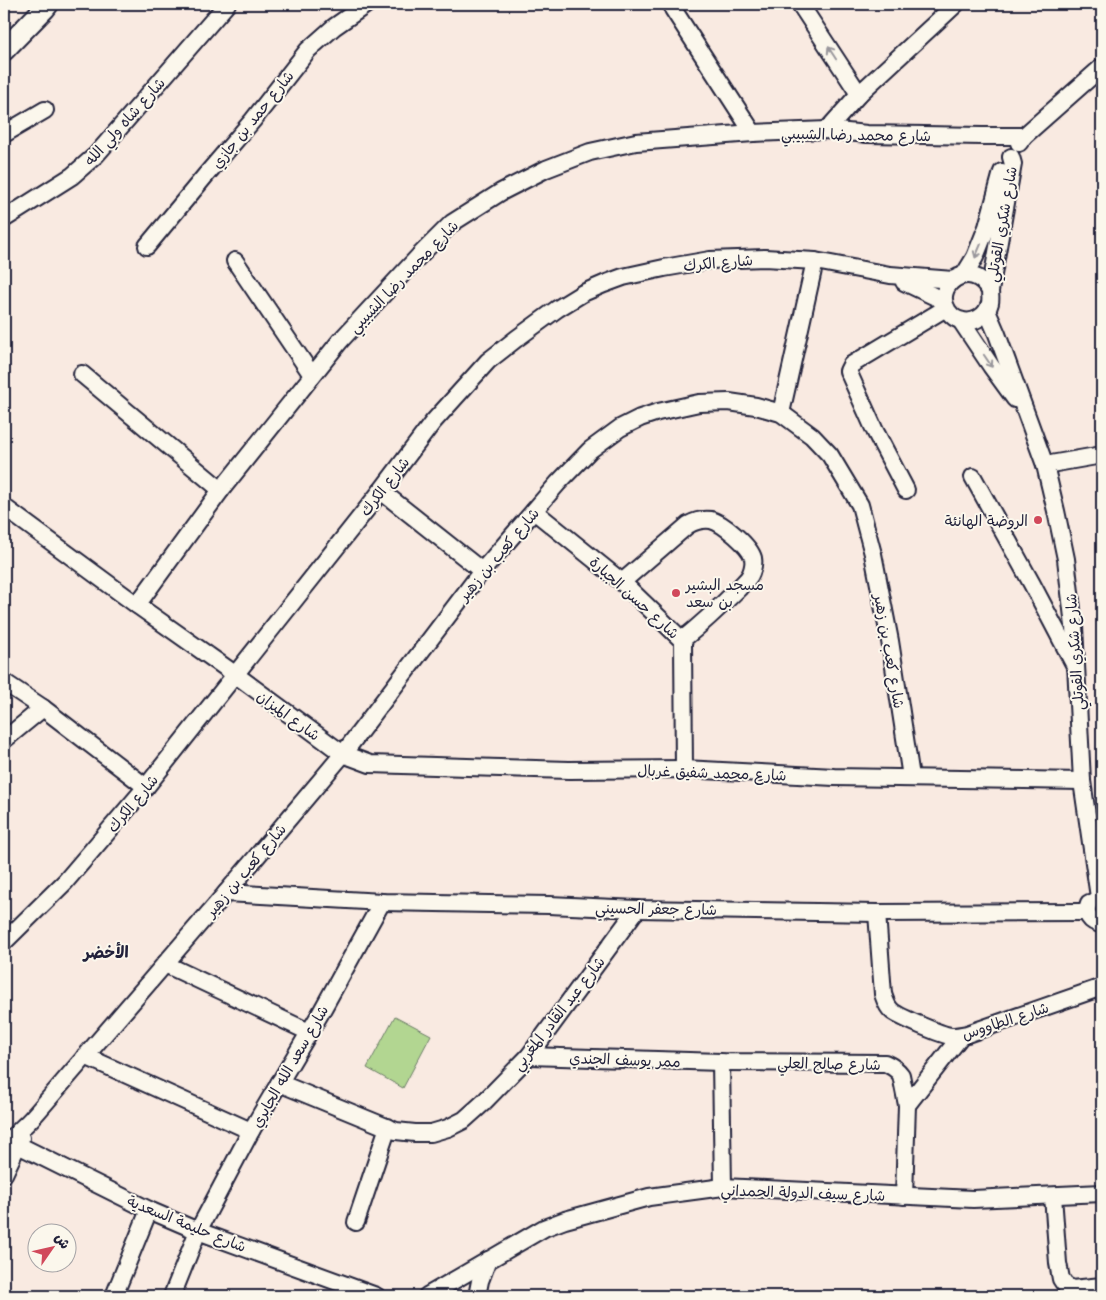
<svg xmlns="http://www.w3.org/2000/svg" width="1106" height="1300" font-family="Mali,'Playpen Sans Arabic',sans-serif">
<rect width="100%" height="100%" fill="#f9eae1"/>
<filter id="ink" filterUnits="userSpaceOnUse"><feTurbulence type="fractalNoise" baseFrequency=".02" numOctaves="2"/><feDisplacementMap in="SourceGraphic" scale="10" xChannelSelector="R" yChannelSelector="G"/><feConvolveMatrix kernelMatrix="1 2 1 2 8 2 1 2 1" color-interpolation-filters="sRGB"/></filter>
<g filter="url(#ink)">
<!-- green -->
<polygon fill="#b2d691" stroke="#6a7c66" points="395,1016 431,1035 403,1088 367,1068"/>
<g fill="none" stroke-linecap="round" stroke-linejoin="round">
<!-- minor casing -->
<g stroke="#22223b" stroke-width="20">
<g id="minor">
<polyline points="800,4 859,94"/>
<polyline points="673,9 753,133"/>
<polyline points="827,130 859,94 956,4"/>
<polyline points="4,134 45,110"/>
<polyline points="1019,143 1024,136 1102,67"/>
<polyline points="4,219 72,176 96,155 227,4"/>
<polyline points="147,246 205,176 253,120 308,50 334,27 367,4"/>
<polyline points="235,261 312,375"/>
<polyline points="964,275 975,257 987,227 1002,172"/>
<polyline points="904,282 944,301"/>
<path d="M 990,291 C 971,256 931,286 948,311 C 951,315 955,319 960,320 C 973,325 987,316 990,303 C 991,299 990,295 990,291 L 1013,164 L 1011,157"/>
<polyline points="987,311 997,334 1045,465 1056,511 1066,559 1074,626 1082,781 1099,897"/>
<polyline points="961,321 991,366 1015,399"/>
<polyline points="82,374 221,490"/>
<polyline points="781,413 815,261"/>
<polyline points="1045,465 1102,455"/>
<polyline points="973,477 1032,584 1074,664"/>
<polyline points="906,490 875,431 848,371 851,365 946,308"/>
<polyline points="381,491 482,571"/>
<polyline points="4,507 137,605 236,675 343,754 370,764 569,770 684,769 834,777 1082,781"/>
<polyline points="534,511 622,582 681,639 683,642 684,769"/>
<path d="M 622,582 L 688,525 C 695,521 703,519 711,520 C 723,523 750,546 753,558 C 754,563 753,568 751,573 C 749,579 743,583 739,588 C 721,606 702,624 682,640"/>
<polyline points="137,605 221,490 340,341 419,256 452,223 501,192 546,169 590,152 636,142 753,133 827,130 867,134 982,136 1024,136"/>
<polyline points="4,682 43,708"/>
<polyline points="4,740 43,708 146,787"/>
<polyline points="226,893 382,902 549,905 637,909 877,913 1087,912"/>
<path d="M 1089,903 C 1084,914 1090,923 1102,924"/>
<path d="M 877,913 L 883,994 C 885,1000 887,1007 892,1011 C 899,1017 942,1035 951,1036 C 957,1036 962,1035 967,1034 L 1102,987"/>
<polyline points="4,942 65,882 146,787 381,491 433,422 488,361 516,339 557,309 583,293 604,284 623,277 664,268 710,260 765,258 815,261 890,275 953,280"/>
<polyline points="165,964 309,1032"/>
<polyline points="85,1056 251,1131"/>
<path d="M 529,1056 L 721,1062 L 885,1063 C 892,1066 897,1069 901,1075 L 907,1105 L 904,1196"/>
<polyline points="721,1062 723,1187"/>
<polyline points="279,1083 396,1131 415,1133 431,1133 448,1128 464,1120 483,1103 529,1056 637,909"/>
<polyline points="907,1105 961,1036"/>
<polyline points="4,1138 149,1210 198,1231 376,1296"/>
<path d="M 4,1150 C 10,1138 15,1135 24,1126 C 32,1119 39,1110 46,1102 L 226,893 L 343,754 L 482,571 L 558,483 L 590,450 L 620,428 L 640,418 L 658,412 L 699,403 L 729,402 L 756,406 L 781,413 L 812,436 L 830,455 L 860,505 L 873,554 L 890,641 L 911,777"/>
<polyline points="4,1174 21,1138"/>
<polyline points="1053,1196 1058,1263 1061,1279 1065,1285 1072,1289 1102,1286"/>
<polyline points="356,1222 388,1127"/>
<polyline points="114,1296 149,1210"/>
<polyline points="172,1296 198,1231 251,1131 320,1014 382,902"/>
<polyline points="427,1296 544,1228 565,1220 649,1197 723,1187 973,1199 1102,1193"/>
<polyline points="477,1296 480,1281 488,1260"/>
</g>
</g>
<!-- major casing -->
<g stroke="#22223b" stroke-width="24">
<polyline id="major" points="4,50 45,8 48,4"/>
</g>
<!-- minor -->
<use href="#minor" stroke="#fbf7ec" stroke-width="16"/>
<!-- major -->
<use href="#major" stroke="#fbf7ec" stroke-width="20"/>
</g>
<!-- one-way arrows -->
<defs><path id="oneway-shaft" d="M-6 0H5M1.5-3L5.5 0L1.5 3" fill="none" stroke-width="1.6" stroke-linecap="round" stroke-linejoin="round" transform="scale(1.25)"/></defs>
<g stroke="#99979c">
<use href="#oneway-shaft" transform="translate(832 53) rotate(-123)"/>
<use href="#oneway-shaft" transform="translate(978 251) rotate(113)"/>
<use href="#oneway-shaft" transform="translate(988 361) rotate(56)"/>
</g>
</g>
<!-- markers -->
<g fill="#d1495b" stroke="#fbf7ec" stroke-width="2">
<circle cx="1038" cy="520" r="5"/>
<circle cx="676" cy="593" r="5"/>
</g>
<g text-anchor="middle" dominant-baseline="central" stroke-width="4" stroke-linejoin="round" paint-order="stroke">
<!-- street labels -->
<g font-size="15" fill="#22223b" stroke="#fbf7ec">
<text transform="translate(252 119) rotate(-51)">شارع حمد بن جازي</text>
<text transform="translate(124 121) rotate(-48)">شارع شاه ولي الله</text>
<text transform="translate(856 134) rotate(1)">شارع محمد رضا الشبيبي</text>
<text transform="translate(1001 224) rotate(-80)">شارع شكري القوتلي</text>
<text transform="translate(718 262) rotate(-5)">شارع الكرك</text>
<text transform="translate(403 276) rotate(-46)">شارع محمد رضا الشبيبي</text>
<text transform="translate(384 486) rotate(-52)">شارع الكرك</text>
<text transform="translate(498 554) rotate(-50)">شارع كعب بن زهير</text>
<text transform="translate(635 597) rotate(42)">شارع حسن الجبارة</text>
<text transform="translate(890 651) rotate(80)">شارع كعب بن زهير</text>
<text transform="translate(1074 652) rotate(-94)">شارع شكري القوتلي</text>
<text transform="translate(289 715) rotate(36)">شارع الميزان</text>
<text transform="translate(712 772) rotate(2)">شارع محمد شفيق غربال</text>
<text transform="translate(132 803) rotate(-50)">شارع الكرك</text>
<text transform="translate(245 870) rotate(-50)">شارع كعب بن زهير</text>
<text transform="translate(656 908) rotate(1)">شارع جعفر الحسيني</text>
<text transform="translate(558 1013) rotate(-52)">شارع عبد القادر المغربي</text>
<text transform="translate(1005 1020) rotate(-18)">شارع الطاووس</text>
<text transform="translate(625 1059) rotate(2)">ممر يوسف الجندي</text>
<text transform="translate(829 1063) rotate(1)">شارع صالح العلي</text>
<text transform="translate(289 1066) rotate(-60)">شارع سعد الله الجابري</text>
<text transform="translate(803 1192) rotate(2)">شارع سيف الدولة الحمداني</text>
<text transform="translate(187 1223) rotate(22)">شارع حليمة السعدية</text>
</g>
<!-- poi labels -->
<g font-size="15" fill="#22223b" stroke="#fbf7ec" text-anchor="end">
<text x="1028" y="520">الروضة الهانئة</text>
<text x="686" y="584" text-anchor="start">مسجد البشير<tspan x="686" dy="17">بن سعد</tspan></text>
</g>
<!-- neighbourhood labels -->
<g font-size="16" font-weight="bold" fill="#22223b" stroke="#fbf7ec">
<text x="106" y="951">الأخضر</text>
</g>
</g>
<!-- margin -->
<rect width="1106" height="1300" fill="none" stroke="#fbf7ec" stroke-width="20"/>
<rect x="10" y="10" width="1086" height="1280" fill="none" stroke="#22223b" stroke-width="2" filter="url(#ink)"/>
<!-- north arrow -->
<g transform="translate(52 1248) rotate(56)"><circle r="24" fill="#fbf7ec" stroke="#a4a2a5"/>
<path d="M0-4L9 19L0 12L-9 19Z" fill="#d1495b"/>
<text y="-8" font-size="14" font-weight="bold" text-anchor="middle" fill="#22223b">ش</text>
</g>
</svg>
